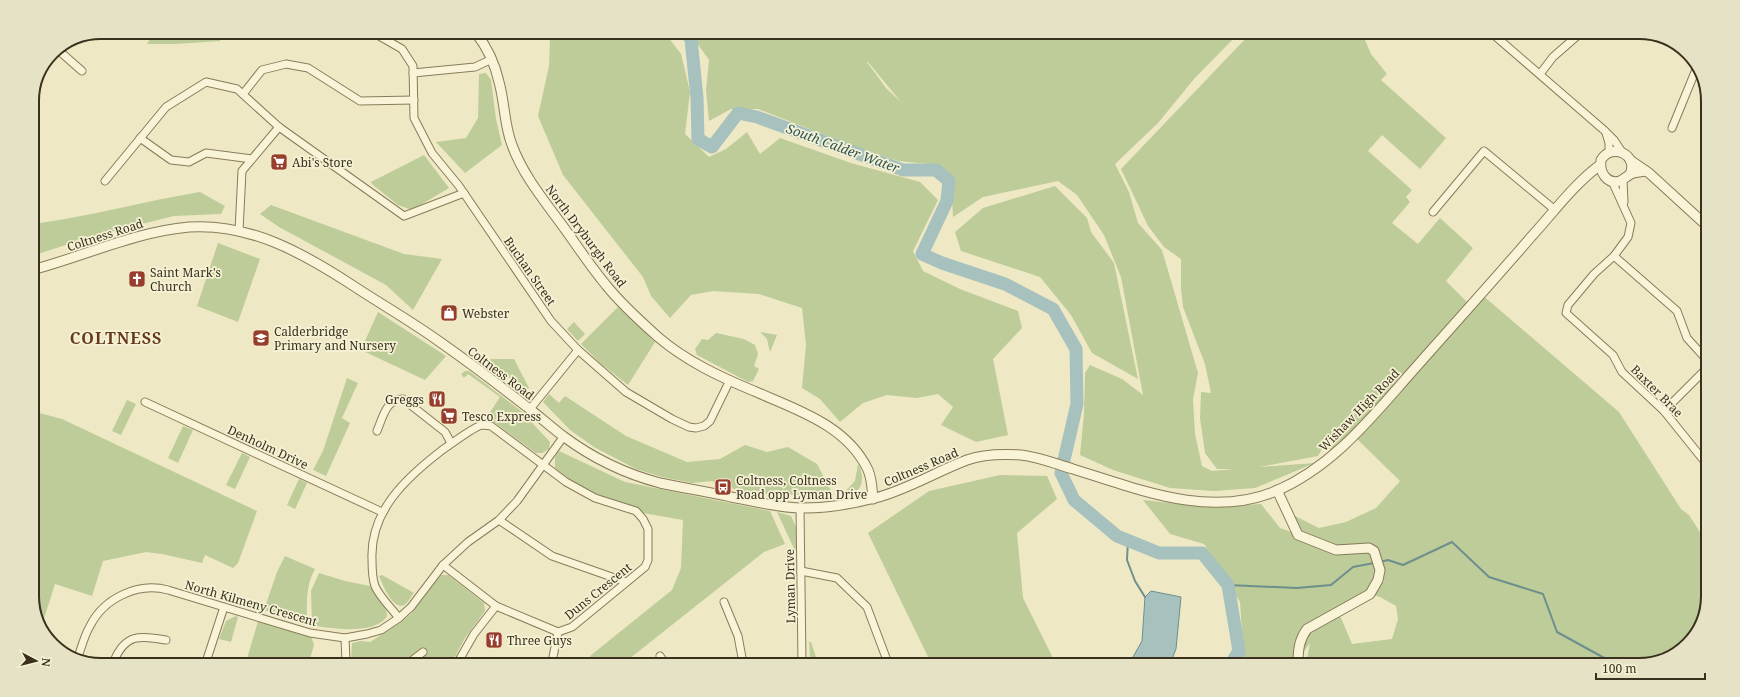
<svg xmlns="http://www.w3.org/2000/svg" width="1740" height="697" font-family="'Noto Serif',serif">
<rect width="100%" height="100%" fill="#eee9c4"/>
<!-- green -->
<g fill="#bdcc98" fill-rule="evenodd">
<polygon points="154,32 223,32 220,41 175,44 147,44"/>
<polygon points="548,33 665,33 681,54 690,92 685,134 709,157 726,149 747,132 760,154 780,138 851,163 920,182 938,200 913,251 923,271 960,289 1018,311 1022,328 993,359 1008,435 976,442 941,425 953,407 938,394 917,398 887,395 863,403 840,422 820,399 802,388 806,345 802,308 759,294 713,291 691,295 670,318 651,296 643,277 563,175 538,116 549,66 550,38"/>
<path d="M 690,33 L 1237,35 L 1194,79 L 1158,123 L 1115,164 L 1129,192 L 1138,223 L 1162,250 L 1198,373 L 1193,399 L 1195,434 L 1202,466 L 1212,471 L 1234,469 L 1217,469 L 1205,453 L 1200,418 L 1201,392 L 1211,393 L 1205,364 L 1183,307 L 1181,288 L 1181,259 L 1164,247 L 1148,226 L 1121,169 L 1249,35 L 1361,35 L 1365,40 L 1371,54 L 1387,74 L 1381,80 L 1446,138 L 1420,169 L 1382,135 L 1368,151 L 1412,190 L 1406,197 L 1410,202 L 1392,223 L 1418,244 L 1440,218 L 1473,248 L 1446,281 L 1471,306 L 1481,294 L 1619,412 L 1681,509 L 1689,515 L 1705,540 L 1704,618 L 1681,651 L 1639,665 L 1306,664 L 1310,643 L 1295,664 L 1244,664 L 1240,602 L 1204,544 L 1170,534 L 1143,500 L 1207,507 L 1261,504 L 1280,528 L 1297,534 L 1293,515 L 1319,528 L 1346,522 L 1376,508 L 1400,481 L 1354,436 L 1339,451 L 1323,447 L 1318,456 L 1259,467 L 1315,463 L 1255,488 L 1214,491 L 1170,488 L 1113,470 L 1080,455 L 1084,413 L 1085,373 L 1090,365 L 1122,379 L 1143,395 L 1121,277 L 1104,235 L 1077,195 L 1058,181 L 983,197 L 953,217 L 951,177 L 939,165 L 898,161 L 848,144 L 758,109 L 731,109 L 709,121 L 706,90 L 709,60 ZM 867,62 L 868,62 L 901,102 L 886,88 ZM 1370,594 L 1380,597 L 1396,606 L 1398,619 L 1392,639 L 1352,644 L 1338,611 Z"/>
<polygon points="486,73 491,80 496,119 502,145 465,173 436,142 466,138 478,118 479,74"/>
<polygon points="424,155 449,188 412,210 398,205 372,184 371,182"/>
<polygon points="1055,186 1087,218 1091,232 1114,263 1138,379 1092,353 1071,315 1040,277 961,251 955,232 983,208"/>
<path d="M 200,192 L 225,206 L 221,214 L 174,216 L 90,237 L 32,256 L 32,224 C 89,217 144,201 200,192 Z"/>
<polygon points="271,205 404,254 442,259 413,310 386,285 279,227 260,214"/>
<polygon points="218,243 260,259 238,322 197,306"/>
<polygon points="618,307 655,342 628,385 600,363 581,344"/>
<polygon points="378,312 446,356 425,380 361,350"/>
<polygon points="574,322 585,334 578,341 567,329"/>
<polygon points="760,332 777,335 770,352 767,339"/>
<polygon points="716,333 744,339 755,345 758,354 754,366 759,369 753,381 748,382 697,355 695,349 702,339 708,340"/>
<polygon points="491,359 514,359 529,388 527,389 489,365 488,361"/>
<polygon points="465,371 469,371 521,411 550,442 549,449 542,453 536,453 487,417 500,397 468,374 464,378 461,374"/>
<polygon points="347,378 358,383 342,418 350,423 326,476 313,470 323,451"/>
<polygon points="549,394 559,403 565,396 626,436 687,462 720,459 745,445 767,452 788,447 817,464 833,495 774,495 736,491 730,486 712,481 692,483 662,477 636,469 594,447 570,430 543,402"/>
<polygon points="127,400 136,404 121,435 112,431"/>
<polygon points="32,411 62,419 257,511 238,563 233,568 205,555 202,563 162,554 146,552 103,561 92,596 55,584 42,625 32,601"/>
<polygon points="183,426 193,430 178,463 168,458"/>
<polygon points="559,451 625,482 770,511 785,544 764,552 624,663 596,663 590,656 672,590 681,568 683,520 643,513 638,509 594,494 573,483 555,468 555,457"/>
<polygon points="242,453 250,457 235,489 226,485"/>
<path d="M 858,464 C 863,473 865,487 854,493 C 850,494 845,495 841,496 L 855,481 Z"/>
<polygon points="1000,475 1047,476 1057,499 1017,533 1023,598 1051,654 1054,664 931,663 868,533 929,491"/>
<polygon points="299,479 307,483 295,509 287,505"/>
<polygon points="777,512 791,516 796,527 798,557"/>
<path d="M 285,556 L 315,569 C 305,586 307,606 307,624 L 264,610 L 277,572 Z"/>
<path d="M 319,573 L 345,581 L 370,586 L 386,610 L 387,616 C 376,635 331,629 312,625 L 311,591 Z"/>
<path d="M 382,575 L 414,593 C 411,596 408,603 404,605 C 393,611 382,583 379,576 Z"/>
<polygon points="441,575 448,575 484,603 485,611 465,638 452,662 351,662 352,643 361,641 370,642 400,623 411,614"/>
<polygon points="236,616 238,617 231,642 219,639 226,621"/>
<polygon points="259,618 310,633 314,645 309,662 246,662"/>
<polygon points="809,642 811,642 816,657 810,658"/>
</g>
<!-- water -->
<polygon fill="#a6c1be" stroke="#6d8f8d" points="1151,591 1181,597 1176,649 1170,664 1129,664 1142,641 1145,597"/>
<g fill="none" stroke-linecap="round" stroke-linejoin="round">
<!-- stream -->
<g stroke="#6d8f8d" stroke-width="2">
<polyline points="1128,540 1127,560 1135,581 1145,597"/>
<polyline points="1380,562 1388,560 1403,565 1452,542 1489,577 1543,594 1557,632 1617,665"/>
<polyline points="1228,585 1297,588 1331,585 1353,567 1374,563"/>
</g>
<!-- river -->
<polyline stroke="#a6c1be" stroke-width="13" points="686,33 691,39 697,98 698,139 712,147 738,113 757,117 903,170 936,170 949,181 947,201 922,254 942,263 1005,284 1053,309 1076,349 1077,404 1061,473 1074,500 1117,536 1159,553 1202,553 1228,585 1239,651 1231,664"/>
<!-- minor casing -->
<g stroke="#887b5b" stroke-width="9">
<g id="minor">
<polyline points="374,33 402,49 413,66 414,118 432,153 459,186 551,321 578,350 626,392 672,419 689,427 696,428 704,426 710,421 730,380"/>
<polyline points="1494,35 1605,131 1614,140 1622,152"/>
<polyline points="57,49 82,71"/>
<polyline points="413,73 475,67 492,59"/>
<polyline points="1540,74 1553,57 1577,36"/>
<polyline points="243,94 262,70 286,64 308,68 360,101 414,100"/>
<polyline points="1672,128 1697,67"/>
<polyline points="1606,133 1609,143 1609,152"/>
<polyline points="140,138 171,160 189,162 206,153 252,159"/>
<polyline points="1623,180 1624,202"/>
<polyline points="105,181 166,107 206,82 237,89 279,127 404,216 464,193"/>
<polyline points="1612,181 1631,223 1628,237 1614,256 1594,274 1568,305 1566,313 1613,355 1622,372 1664,411 1705,462"/>
<polyline points="1433,212 1484,151 1555,210"/>
<polyline points="239,231 242,171 279,127"/>
<polyline points="1614,256 1677,311 1687,338 1706,359"/>
<polyline points="145,402 382,512"/>
<polyline points="530,409 578,350"/>
<polyline points="1664,411 1706,369"/>
<path d="M 377,431 C 383,417 386,399 403,399 L 445,432 L 451,443"/>
<polyline points="800,508 802,663"/>
<polyline points="499,520 552,556 626,582"/>
<polyline points="801,571 837,578 867,607 888,663"/>
<polyline points="724,602 738,636 743,663"/>
<path d="M 399,618 C 392,609 379,596 375,586 C 372,578 372,568 372,559 C 370,511 406,478 441,451 C 448,446 475,426 482,425 C 485,425 489,426 491,426 L 566,482 L 595,498 L 636,511 L 643,519 L 648,529 L 648,560 L 645,567 L 572,627 L 558,632 L 496,606 L 443,565"/>
<polyline points="345,638 346,662"/>
<polyline points="660,656 665,663"/>
<path d="M 77,660 C 81,649 84,636 90,626 C 104,598 138,582 168,590 L 310,633 L 345,638 L 367,634 L 381,630 L 399,618 L 411,607 L 443,565 L 468,542 L 499,520 L 517,501 L 564,436"/>
<path d="M 114,661 C 125,634 140,635 166,640"/>
<polyline points="206,662 224,607"/>
<polyline points="410,662 423,652"/>
<polyline points="458,662 474,634 496,606"/>
<polyline points="552,662 558,632"/>
</g>
</g>
<!-- tertiary casing -->
<g stroke="#887b5b" stroke-width="11">
<g id="tertiary">
<path d="M 476,33 C 487,47 495,64 499,82 C 505,103 504,125 512,145 C 523,175 543,199 562,225 C 576,244 590,266 606,285 C 621,304 640,321 658,337 C 686,361 720,377 754,391 C 795,409 847,425 868,470 C 872,479 872,489 873,499"/>
<polyline points="1630,160 1649,173 1707,226"/>
<path d="M 1630,174 C 1639,155 1612,142 1601,160 C 1599,172 1607,185 1620,181 C 1624,179 1627,176 1631,174 C 1635,172 1642,172 1646,171"/>
<path d="M 32,270 C 85,256 134,232 189,227 C 249,223 301,252 349,283 C 379,303 411,321 440,342 C 470,363 499,385 527,407 C 539,416 551,427 563,436 C 591,457 626,474 660,483 C 684,488 708,492 731,497 C 754,501 779,508 803,508 C 827,508 852,504 875,498 C 907,490 935,472 967,460 C 983,454 1004,454 1021,455 C 1039,457 1056,464 1073,469 C 1138,489 1209,519 1276,491 C 1336,465 1374,414 1417,366 C 1455,323 1494,280 1531,237 C 1553,213 1574,184 1600,165"/>
<path d="M 1277,490 L 1298,535 L 1336,550 L 1369,548 L 1374,551 L 1380,570 L 1378,580 L 1370,594 L 1307,629 C 1299,640 1298,650 1298,664"/>
</g>
</g>
<!-- minor -->
<use href="#minor" stroke="#f9f4d7" stroke-width="7"/>
<!-- tertiary -->
<use href="#tertiary" stroke="#f9f4d7" stroke-width="9"/>
</g>
<!-- icons -->
<defs>
<g id="supermarket-square" transform="scale(0.9)"><rect x="-9" y="-9" width="18" height="18" rx="4" fill="#973d2b" stroke="#f5f1d4"/><path d="M-6-5.5h2.5l.6 2H6L4.5 2H-2.5L-4.4-4H-6ZM-1.5 3.2a1.3 1.3 0 1 0 .1 0ZM3 3.2a1.3 1.3 0 1 0 .1 0Z" fill="#fff"/></g>
<g id="church-square" transform="scale(0.9)"><rect x="-9" y="-9" width="18" height="18" rx="4" fill="#973d2b" stroke="#f5f1d4"/><path d="M-1.2-6h2.4v3.5h3.3v2.4h-3.3V6h-2.4V-.1h-3.3v-2.4h3.3Z" fill="#fff"/></g>
<g id="shop-square" transform="scale(0.9)"><rect x="-9" y="-9" width="18" height="18" rx="4" fill="#973d2b" stroke="#f5f1d4"/><path d="M-5-2.5h2.3a2.7 3.5 0 0 1 5.4 0H5L5.5 6h-11ZM-1.5-2.5h3a1.5 2.3 0 0 0-3 0Z" fill="#fff"/></g>
<g id="school-square" transform="scale(0.9)"><rect x="-9" y="-9" width="18" height="18" rx="4" fill="#973d2b" stroke="#f5f1d4"/><path d="M0-5L7-2L0 1L-7-2ZM-4 1L0 2.5L4 1V4Q0 6-4 4Z" fill="#fff"/></g>
<g id="restaurant-square" transform="scale(0.9)"><rect x="-9" y="-9" width="18" height="18" rx="4" fill="#973d2b" stroke="#f5f1d4"/><path d="M-5-6h1v4h1v-4h1v4h1v-4h1v5L-1.5 .5V6h-2V.5L-5-1ZM5-6V6H3V1.5H1.5Q1.5-4 5-6Z" fill="#fff"/></g>
<g id="bus-square" transform="scale(0.9)"><rect x="-9" y="-9" width="18" height="18" rx="4" fill="#973d2b" stroke="#f5f1d4"/><path d="M-5-6H5V4H4V6H2V4H-2V6H-4V4H-5ZM-3.5-4V0h7V-4ZM-3.5 1.2v1.5H-2V1.2ZM2 1.2v1.5H3.5V1.2Z" fill="#fff"/></g>
</defs>
<g fill-rule="evenodd">
<use href="#supermarket-square" x="279" y="162"/>
<use href="#church-square" x="137" y="279"/>
<use href="#shop-square" x="449" y="313"/>
<use href="#school-square" x="261" y="338"/>
<use href="#restaurant-square" x="437" y="399"/>
<use href="#supermarket-square" x="449" y="416"/>
<use href="#bus-square" x="723" y="487"/>
<use href="#restaurant-square" x="494" y="640"/>
</g>
<g text-anchor="middle" dominant-baseline="central" stroke-width="3.5" stroke-linejoin="round" paint-order="stroke">
<!-- poi labels -->
<g font-size="12" fill="#39301e" stroke="#f5f1d4" text-anchor="start">
<text x="292" y="162">Abi's Store</text>
<text x="150" y="272">Saint Mark's<tspan x="150" dy="14">Church</tspan></text>
<text x="462" y="313">Webster</text>
<text x="274" y="331">Calderbridge<tspan x="274" dy="14">Primary and Nursery</tspan></text>
<text x="424" y="399" text-anchor="end">Greggs</text>
<text x="462" y="416">Tesco Express</text>
<text x="736" y="480">Coltness, Coltness<tspan x="736" dy="14">Road opp Lyman Drive</tspan></text>
<text x="507" y="640">Three Guys</text>
</g>
<!-- street labels -->
<g font-size="12" fill="#39301e" stroke="#f5f1d4">
<text transform="translate(105 235) rotate(-18)">Coltness Road</text>
<text transform="translate(586 236) rotate(53)">North Dryburgh Road</text>
<text transform="translate(530 271) rotate(55)">Buchan Street</text>
<text transform="translate(501 373) rotate(37)">Coltness Road</text>
<text transform="translate(1657 391) rotate(45)">Baxter Brae</text>
<text transform="translate(1359 410) rotate(-46)">Wishaw High Road</text>
<text transform="translate(268 447) rotate(25)">Denholm Drive</text>
<text transform="translate(921 467) rotate(-23)">Coltness Road</text>
<text transform="translate(790 586) rotate(-91)">Lyman Drive</text>
<text transform="translate(598 591) rotate(-39)">Duns Crescent</text>
<text transform="translate(251 603) rotate(16)">North Kilmeny Crescent</text>
</g>
<!-- water labels -->
<g font-size="13" font-style="italic" fill="#2e5458" stroke="#f5f1d4">
<text transform="translate(843 148) rotate(20)">South Calder Water</text>
</g>
<!-- district labels -->
<g font-size="16" font-weight="bold" letter-spacing="1" fill="#65391e" stroke="#f5f1d4">
<text x="116" y="338">COLTNESS</text>
</g>
</g>
<!-- crop -->
<path d="M0 0H1740V697H0ZM101 39H1639A62 62 0 0 1 1701 101V596A62 62 0 0 1 1639 658H101A62 62 0 0 1 39 596V101A62 62 0 0 1 101 39Z" fill="#e6e2c5" fill-rule="evenodd"/>
<path fill="none" stroke="#39301e" stroke-width="2" d="M101 39H1639A62 62 0 0 1 1701 101V596A62 62 0 0 1 1639 658H101A62 62 0 0 1 39 596V101A62 62 0 0 1 101 39Z"/>
<!-- north arrow -->
<g transform="translate(36 661) rotate(97)" stroke="#f5f1d4" stroke-width="3" paint-order="stroke">
<path d="M0-3L7 15L0 10L-7 15Z" fill="#39301e"/>
<text y="-6" font-size="11" font-weight="bold" text-anchor="middle" fill="#39301e">N</text>
</g>
<!-- scale -->
<path d="M1596 673v6h109v-6" fill="none" stroke="#39301e" stroke-width="2"/>
<text x="1602" y="673" font-size="12" fill="#39301e" stroke="#f5f1d4" stroke-width="3" paint-order="stroke">100 m</text>
</svg>
